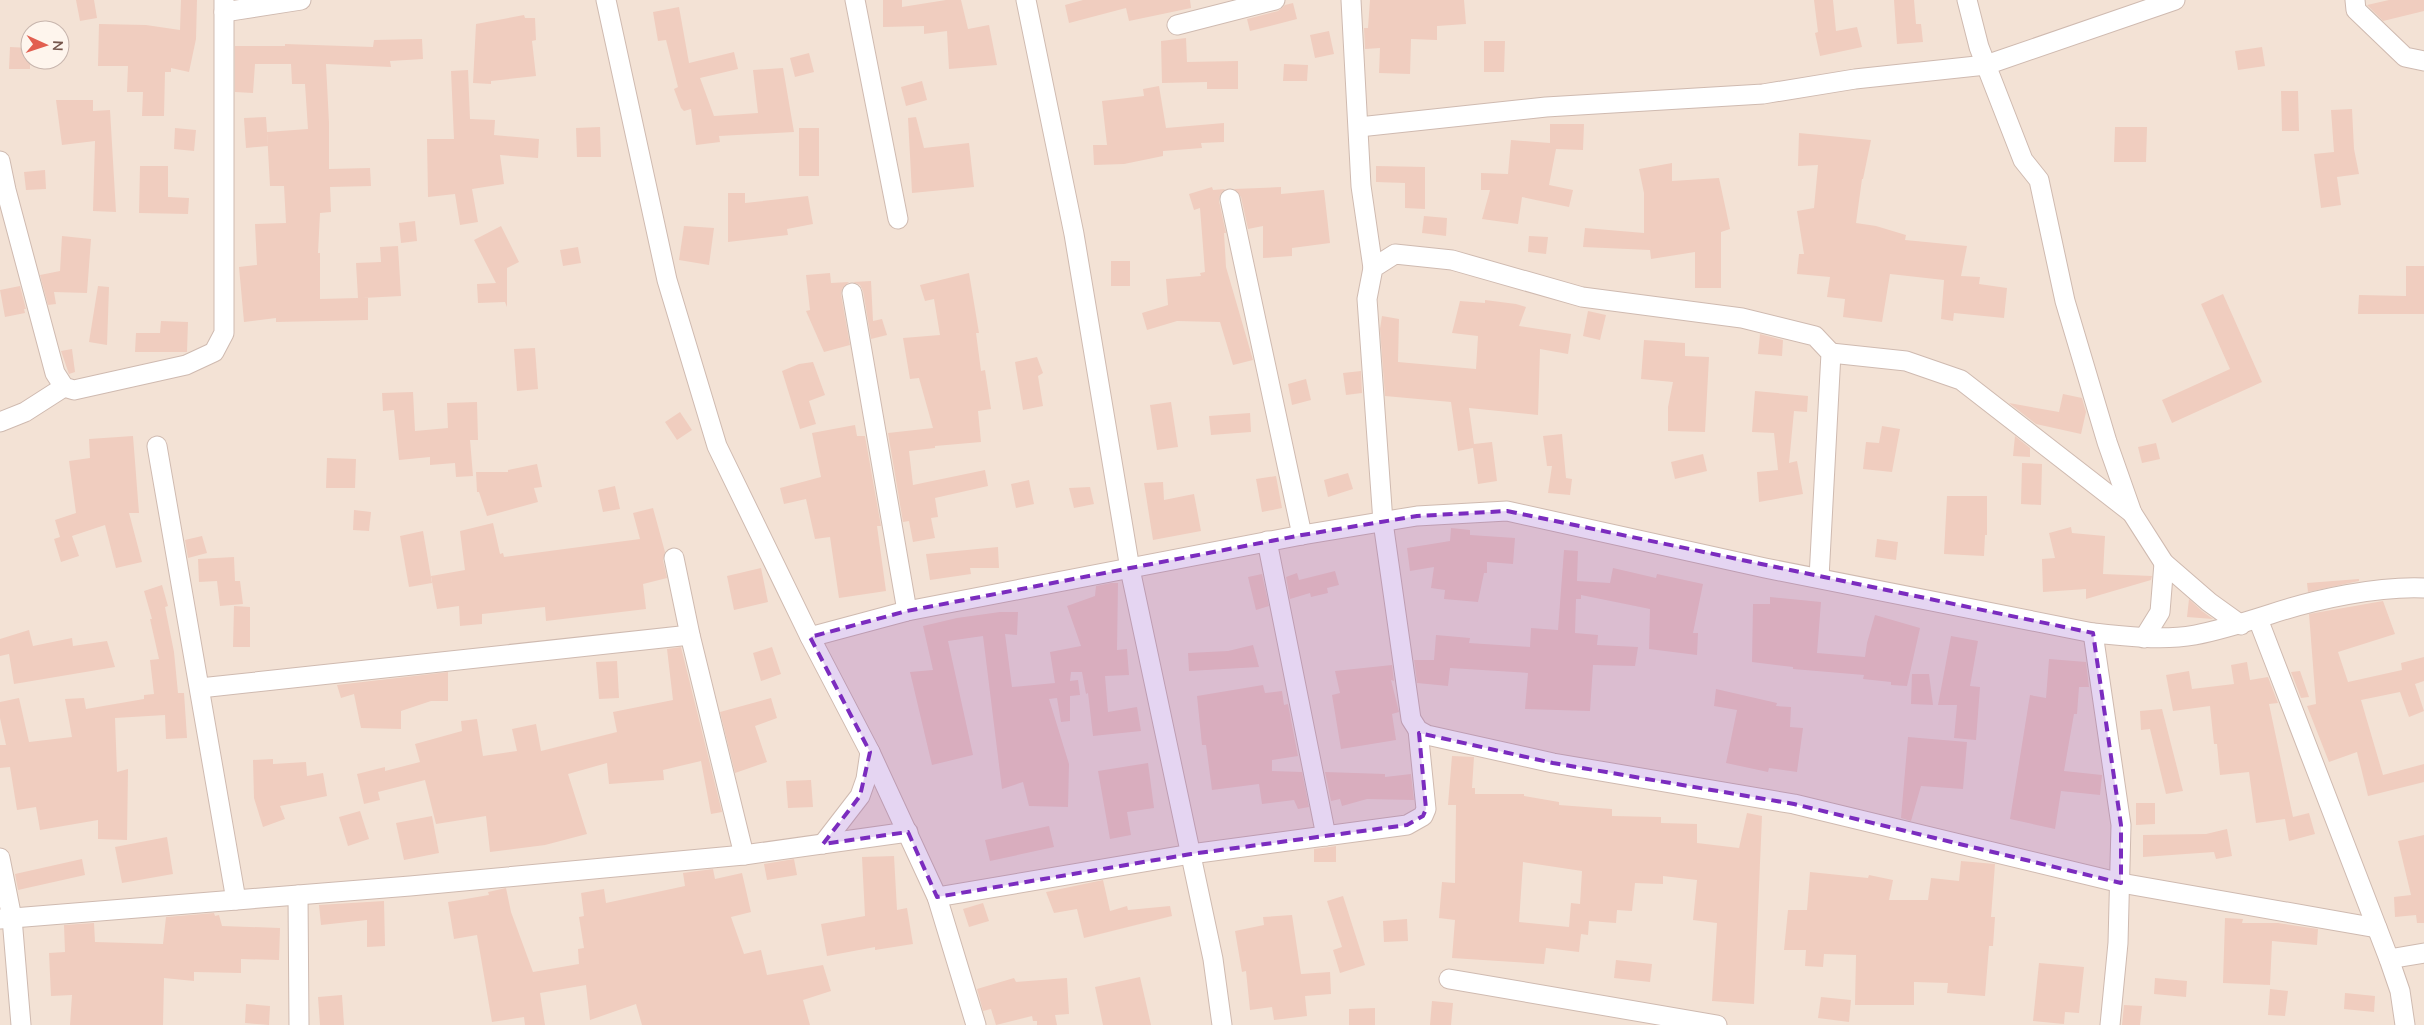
<svg xmlns="http://www.w3.org/2000/svg" width="2424" height="1025" font-family="Mulish,sans-serif">
<rect width="100%" height="100%" fill="#fcf1e6"/>
<!-- residential -->
<path fill="#f3e2d5" fill-rule="evenodd" d="M 0,0 L 2424,0 L 2424,1025 L 0,1025 ZM 30,30 L 60,30 L 60,60 L 30,60 Z"/>
<!-- building -->
<g fill="#f0cdbf" fill-rule="evenodd">
<polygon points="76,0 94,0 97,18 80,21"/>
<polygon points="181,0 197,0 196,39 189,72 171,68 171,72 165,72 164,116 142,116 143,92 127,92 128,66 98,66 99,24 146,25 180,30"/>
<polygon points="883,0 902,0 902,7 946,0 961,0 968,29 989,25 997,65 949,69 947,31 924,34 924,26 883,27"/>
<polygon points="1083,0 1190,0 1191,8 1129,21 1126,8 1069,23 1065,5"/>
<polygon points="1370,0 1464,0 1466,24 1437,26 1437,40 1411,39 1410,74 1379,73 1380,48 1365,49 1364,28 1368,28"/>
<polygon points="1814,0 1833,0 1836,31 1857,27 1862,47 1820,56 1815,33 1818,32"/>
<polygon points="1894,0 1914,0 1916,24 1921,24 1923,42 1897,44"/>
<polygon points="2389,0 2424,0 2424,11 2383,21 2367,5"/>
<polygon points="1293,3 1297,19 1250,31 1247,19 1278,11 1285,5"/>
<polygon points="679,7 689,63 734,52 738,69 700,78 714,116 758,113 753,70 783,68 794,132 719,136 720,142 696,145 691,109 684,111 681,108 674,89 678,87 666,40 658,41 653,12"/>
<polygon points="524,15 525,18 535,18 536,40 532,41 536,76 491,81 491,84 473,83 476,24"/>
<polygon points="1329,31 1334,54 1315,58 1310,35"/>
<polygon points="1186,38 1187,62 1238,61 1238,89 1207,89 1207,82 1162,83 1161,41"/>
<polygon points="422,39 423,59 390,61 391,67 326,64 329,123 329,169 370,168 371,186 330,187 331,212 320,213 318,253 320,253 320,299 358,298 356,263 381,262 380,247 398,246 401,296 363,298 368,298 368,320 276,322 276,318 244,322 239,267 257,265 255,224 286,223 284,186 270,186 267,132 308,129 305,84 292,84 291,64 255,64 253,93 235,92 235,46 285,46 285,44 373,47 374,40"/>
<polygon points="1484,41 1505,41 1504,72 1484,72"/>
<polygon points="10,47 30,48 30,69 9,69"/>
<polygon points="2262,47 2265,66 2238,70 2235,51"/>
<polygon points="809,53 814,72 795,77 790,58"/>
<polygon points="1284,64 1308,65 1307,81 1283,81"/>
<polygon points="468,70 470,119 495,120 494,135 539,139 538,158 500,155 504,184 472,189 478,222 460,225 455,194 428,197 427,139 454,139 451,71"/>
<polygon points="922,81 927,100 906,106 901,87"/>
<polygon points="1159,86 1166,128 1224,123 1224,142 1201,143 1202,148 1163,151 1163,156 1124,164 1094,165 1093,145 1107,145 1102,101 1144,96 1143,89"/>
<polygon points="2281,91 2298,91 2299,131 2282,131"/>
<polygon points="56,100 93,100 93,111 110,110 116,212 93,211 95,141 62,145"/>
<polygon points="2352,109 2354,149 2359,174 2337,177 2341,205 2321,208 2314,154 2334,152 2331,110"/>
<polygon points="266,117 268,146 246,148 244,118"/>
<polygon points="916,117 924,148 969,143 974,187 912,193 908,118"/>
<polygon points="1550,124 1584,124 1583,150 1556,149 1549,185 1573,190 1569,207 1522,197 1518,224 1482,219 1490,190 1481,190 1481,173 1508,174 1511,140 1550,143"/>
<polygon points="600,127 601,157 577,157 576,128"/>
<polygon points="2115,127 2147,127 2146,162 2114,162"/>
<polygon points="175,128 196,130 194,151 174,149"/>
<rect x="799" y="128" width="20" height="48"/>
<polygon points="1799,133 1871,140 1863,179 1862,179 1856,223 1876,226 1906,235 1905,240 1967,246 1961,276 1980,277 1979,284 2007,288 2004,318 1954,313 1953,321 1941,319 1944,280 1890,274 1882,322 1843,317 1845,299 1827,297 1830,277 1797,274 1799,254 1804,254 1797,211 1814,208 1818,165 1798,166"/>
<polygon points="1672,163 1672,181 1719,178 1730,229 1721,232 1721,288 1695,288 1695,252 1651,259 1650,250 1583,247 1585,228 1644,233 1644,193 1639,169"/>
<polygon points="140,166 168,166 168,197 189,198 188,214 139,213"/>
<polygon points="1376,166 1425,167 1425,209 1405,208 1405,183 1376,182"/>
<polygon points="45,170 46,189 26,190 24,172"/>
<polygon points="1212,187 1213,190 1225,189 1220,195 1219,201 1226,233 1224,233 1226,267 1253,360 1233,365 1220,322 1177,321 1147,330 1142,313 1168,305 1166,279 1201,276 1200,273 1205,272 1200,208 1194,210 1189,194"/>
<polygon points="1281,187 1281,194 1324,190 1330,243 1292,248 1292,256 1263,258 1263,226 1248,229 1241,197 1234,189"/>
<polygon points="728,193 745,193 745,203 808,196 813,224 787,229 788,235 728,242"/>
<polygon points="1424,216 1447,218 1446,236 1422,233"/>
<polygon points="415,221 417,241 401,243 399,223"/>
<polygon points="501,226 519,262 507,268 507,307 505,302 478,303 477,284 496,283 474,240"/>
<polygon points="684,226 714,228 709,265 679,260"/>
<polygon points="62,236 91,239 87,293 54,292 56,304 48,305 40,275 60,271"/>
<polygon points="1529,236 1548,237 1546,254 1528,252"/>
<polygon points="578,247 581,263 563,266 560,250"/>
<rect x="1111" y="261" width="19" height="25"/>
<polygon points="2406,266 2424,266 2424,314 2358,314 2359,295 2406,296"/>
<polygon points="830,273 831,283 849,282 842,289 841,294 850,345 824,352 806,311 810,310 806,275"/>
<polygon points="969,273 979,333 976,333 981,371 985,370 991,409 978,411 981,442 935,446 935,448 909,451 913,485 985,470 988,486 935,498 938,517 931,518 935,538 913,542 909,521 903,522 888,433 933,428 919,378 910,379 903,338 940,335 934,299 925,301 920,285"/>
<polygon points="871,281 873,321 882,319 887,335 871,339 863,291 860,285 853,282"/>
<polygon points="20,286 26,309 24,309 25,313 5,317 0,290"/>
<polygon points="98,286 109,287 107,345 89,342"/>
<polygon points="2223,294 2262,382 2172,423 2162,400 2230,369 2201,304"/>
<polygon points="1485,300 1516,304 1526,307 1519,326 1571,334 1568,354 1540,349 1538,415 1469,408 1474,444 1492,442 1497,481 1478,484 1473,448 1458,451 1451,402 1385,396 1380,329 1382,316 1399,319 1398,362 1476,369 1478,336 1452,333 1460,301 1485,303"/>
<polygon points="1588,311 1606,315 1600,340 1583,336"/>
<polygon points="161,321 188,322 187,352 135,352 136,333 160,333"/>
<polygon points="1760,334 1783,340 1782,356 1758,354"/>
<polygon points="1644,340 1685,343 1685,356 1709,357 1705,432 1668,431 1668,407 1673,382 1641,379"/>
<polygon points="535,348 538,389 517,391 514,349"/>
<polygon points="72,349 75,372 69,374 61,351"/>
<polygon points="1037,357 1043,373 1038,376 1043,406 1023,410 1015,362"/>
<polygon points="813,362 825,395 809,401 816,424 800,429 782,371 799,364"/>
<polygon points="1361,371 1362,393 1346,395 1343,373"/>
<polygon points="1306,379 1311,400 1292,405 1288,384"/>
<polygon points="1755,391 1808,396 1807,412 1794,411 1789,463 1797,461 1803,494 1759,502 1757,472 1778,470 1774,433 1752,432"/>
<polygon points="413,392 415,431 448,428 447,403 477,402 478,440 470,440 473,476 456,477 455,463 430,465 430,457 399,460 394,410 383,411 382,393"/>
<polygon points="2063,394 2082,398 2086,412 2081,434 2036,424 2009,403 2059,412"/>
<polygon points="1171,402 1178,447 1157,450 1150,405"/>
<polygon points="680,412 692,430 677,440 665,422"/>
<polygon points="1250,413 1251,432 1211,435 1209,416"/>
<polygon points="855,425 857,436 865,436 881,526 877,526 886,591 839,598 830,537 815,539 806,499 784,504 780,488 821,477 812,433"/>
<polygon points="1882,426 1900,429 1892,472 1863,469 1866,442 1879,443"/>
<polygon points="1562,434 1566,478 1572,479 1570,495 1548,493 1552,466 1547,466 1543,436"/>
<polygon points="133,436 139,513 129,513 142,562 116,568 105,525 72,536 79,556 61,562 54,539 60,537 55,520 76,513 69,461 90,458 89,439"/>
<polygon points="2015,436 2030,448 2030,457 2013,456"/>
<polygon points="2156,443 2160,459 2142,463 2138,447"/>
<polygon points="1703,454 1707,471 1675,479 1671,462"/>
<polygon points="327,458 356,459 355,488 326,488"/>
<polygon points="2022,463 2042,464 2041,505 2021,504"/>
<polygon points="537,464 542,487 534,488 538,502 487,516 479,492 477,492 476,472 508,472 508,470"/>
<polygon points="1348,473 1353,489 1328,497 1324,480"/>
<polygon points="1276,476 1282,508 1262,512 1256,479"/>
<polygon points="1029,480 1034,504 1016,508 1011,484"/>
<polygon points="1163,482 1164,500 1194,494 1201,531 1153,540 1144,483"/>
<polygon points="615,486 620,509 603,512 598,490"/>
<polygon points="1090,487 1094,504 1074,508 1069,488"/>
<polygon points="1947,496 1987,496 1987,535 1985,535 1984,556 1944,554"/>
<polygon points="653,508 665,552 663,560 667,578 643,584 646,609 546,621 545,607 482,614 482,624 460,626 459,606 437,609 431,576 465,570 460,531 493,523 500,554 503,553 504,557 640,539 633,513"/>
<polygon points="354,510 371,512 369,531 353,530"/>
<polygon points="2071,527 2072,533 2105,536 2103,574 2152,576 2151,580 2086,599 2086,589 2043,592 2042,559 2055,558 2049,533"/>
<polygon points="1451,528 1470,530 1470,535 1515,538 1513,564 1487,562 1487,573 1484,573 1478,602 1444,599 1445,590 1431,588 1434,567 1410,571 1407,548 1450,541"/>
<polygon points="423,531 432,583 409,587 400,536"/>
<polygon points="202,536 207,553 188,558 185,540"/>
<polygon points="1877,539 1898,542 1896,560 1875,557"/>
<polygon points="998,547 999,568 970,568 971,574 930,580 926,554"/>
<polygon points="1564,550 1578,551 1577,581 1610,583 1613,568 1656,578 1657,574 1703,584 1693,633 1698,633 1697,655 1649,649 1650,609 1581,595 1581,599 1576,599 1575,633 1598,635 1597,645 1638,647 1635,666 1593,665 1590,711 1525,709 1528,673 1450,668 1448,686 1417,683 1414,660 1434,660 1436,635 1470,638 1469,643 1530,647 1531,628 1558,630"/>
<polygon points="234,557 235,581 240,581 243,604 220,606 217,581 199,582 198,559"/>
<polygon points="761,568 768,602 734,610 727,576"/>
<polygon points="1335,571 1339,585 1327,588 1328,593 1311,597 1310,593 1290,599 1286,577 1297,573 1299,580"/>
<polygon points="1262,574 1269,606 1256,610 1248,577"/>
<polygon points="2359,579 2359,581 2308,592 2307,583"/>
<polygon points="1111,583 1118,583 1117,650 1127,649 1129,675 1105,676 1108,712 1137,707 1141,731 1093,736 1088,693 1086,694 1082,672 1071,672 1070,681 1078,680 1080,695 1070,696 1070,721 1061,722 1057,698 1049,699 1069,764 1068,807 1029,806 1023,782 1002,789 983,636 948,641 973,755 932,765 910,672 933,670 923,626 957,618 1000,612 1018,612 1017,635 1005,634 1012,687 1055,683 1050,652 1081,646 1067,606 1095,596 1096,586"/>
<polygon points="162,585 168,606 165,607 174,652 178,693 184,693 187,738 166,739 165,715 115,718 117,772 128,769 127,840 98,839 98,820 40,830 36,807 17,810 10,767 0,768 0,745 6,745 0,718 0,702 19,698 29,742 72,737 65,699 84,698 86,709 144,699 144,695 154,694 150,660 159,659 150,619 152,619 144,591"/>
<polygon points="1770,597 1821,602 1817,653 1865,657 1867,643 1875,615 1920,628 1907,686 1891,685 1891,682 1863,679 1864,675 1793,669 1793,667 1752,662 1753,604 1770,604"/>
<polygon points="2189,599 2202,611 2213,619 2187,617"/>
<polygon points="2383,601 2395,634 2338,652 2348,682 2402,670 2401,663 2424,657 2424,681 2415,684 2424,711 2409,717 2400,692 2361,700 2383,775 2424,764 2424,782 2368,796 2357,752 2329,762 2307,706 2316,704 2309,614"/>
<polygon points="234,606 250,607 250,647 233,647"/>
<polygon points="29,630 33,646 72,638 73,646 107,641 115,667 14,684 9,654 0,656 0,639"/>
<polygon points="1951,636 1978,641 1970,686 1980,687 1976,740 1954,738 1957,705 1938,705"/>
<polygon points="1253,645 1259,667 1189,671 1188,653 1228,651"/>
<polygon points="681,647 722,812 711,814 701,761 663,770 664,780 609,784 607,763 568,774 587,834 545,845 490,852 486,816 436,824 425,780 378,792 380,800 364,804 357,774 385,767 385,771 420,762 415,744 462,731 461,721 477,719 483,756 517,751 512,729 536,724 541,751 617,732 613,712 673,700 667,649"/>
<polygon points="772,647 781,674 761,681 753,653"/>
<polygon points="2049,659 2086,662 2089,687 2079,687 2077,714 2074,714 2064,771 2102,775 2100,795 2061,791 2055,829 2010,819 2030,695 2046,698"/>
<polygon points="617,661 619,698 599,699 596,662"/>
<polygon points="2247,662 2250,680 2268,677 2278,703 2269,704 2293,817 2309,813 2315,834 2289,841 2285,819 2256,823 2249,772 2220,775 2217,744 2214,744 2210,706 2173,711 2166,675 2189,671 2192,689 2234,684 2231,665"/>
<polygon points="1392,665 1394,681 1391,680 1399,712 1392,714 1396,740 1341,749 1332,695 1340,693 1335,671"/>
<polygon points="2300,671 2309,697 2301,698 2291,672"/>
<polygon points="448,672 448,701 431,701 401,711 401,729 361,728 354,694 341,698 337,685"/>
<polygon points="1912,674 1929,674 1933,705 1911,704"/>
<polygon points="1263,685 1265,693 1282,691 1284,705 1288,704 1298,756 1272,760 1272,771 1302,772 1309,807 1298,809 1294,800 1262,804 1259,784 1212,790 1206,745 1202,745 1197,696"/>
<polygon points="1716,689 1777,703 1776,706 1791,707 1790,727 1803,728 1797,772 1769,768 1768,772 1726,763 1737,710 1714,706"/>
<polygon points="771,698 777,718 755,726 767,762 735,773 720,712"/>
<polygon points="2162,709 2183,791 2166,794 2150,729 2141,730 2140,711"/>
<polygon points="1908,737 1967,742 1963,789 1921,786 1911,821 1901,818"/>
<path d="M 1452,756 L 1474,757 L 1472,788 L 1475,788 L 1475,794 L 1524,794 L 1524,796 L 1559,802 L 1559,805 L 1612,809 L 1612,816 L 1661,817 L 1661,823 L 1697,824 L 1697,843 L 1739,848 L 1747,813 L 1762,816 L 1754,1004 L 1712,1001 L 1717,923 L 1693,920 L 1697,880 L 1663,876 L 1663,884 L 1635,883 L 1632,911 L 1617,910 L 1616,923 L 1589,921 L 1588,935 L 1581,934 L 1579,952 L 1546,948 L 1544,964 L 1452,958 L 1455,920 L 1439,918 L 1442,882 L 1455,883 L 1456,805 L 1448,805 ZM 1523,862 L 1582,871 L 1580,904 L 1571,903 L 1569,927 L 1519,922 Z"/>
<polygon points="273,759 273,764 306,762 307,776 323,773 327,796 280,806 285,819 263,827 254,798 253,760"/>
<polygon points="1148,763 1154,808 1127,812 1131,835 1110,839 1098,771"/>
<polygon points="1325,772 1385,774 1385,777 1411,774 1414,800 1367,799 1342,806 1340,799 1331,801"/>
<polygon points="811,780 813,807 788,808 786,781"/>
<polygon points="2136,803 2155,803 2155,824 2136,825"/>
<polygon points="360,811 369,839 348,846 339,817"/>
<polygon points="432,816 439,853 404,860 396,823"/>
<polygon points="1049,826 1054,847 990,861 985,840"/>
<polygon points="2227,829 2232,856 2216,859 2214,852 2143,857 2143,835 2206,834"/>
<polygon points="2424,835 2424,923 2417,923 2416,915 2395,917 2394,897 2411,895 2398,841"/>
<polygon points="167,837 173,874 122,883 115,847"/>
<polygon points="1336,846 1336,862 1314,862 1314,849"/>
<polygon points="894,856 897,910 907,908 913,944 875,950 875,947 827,956 821,924 865,916 862,857"/>
<polygon points="82,859 85,875 18,890 15,874"/>
<polygon points="794,859 797,875 767,880 764,864"/>
<polygon points="1961,861 1995,864 1991,917 1995,917 1993,946 1989,946 1985,996 1947,993 1948,983 1914,982 1914,1005 1855,1005 1856,955 1824,954 1823,967 1805,966 1806,950 1784,950 1788,910 1807,910 1810,872 1868,878 1869,875 1893,880 1889,900 1928,900 1931,878 1959,881"/>
<polygon points="713,869 715,879 742,873 751,912 731,917 744,954 761,950 767,975 823,965 831,991 803,1000 810,1025 642,1025 636,1004 590,1020 586,985 540,993 545,1025 525,1025 524,1017 492,1022 477,935 454,939 448,902 489,895 488,892 506,888 511,912 533,972 579,964 578,949 584,948 579,917 584,916 581,893 604,889 606,903 685,886 683,873"/>
<polygon points="1103,880 1110,911 1127,906 1128,910 1170,906 1172,916 1084,938 1077,909 1054,913 1046,892"/>
<polygon points="1343,896 1365,965 1340,973 1333,950 1342,947 1327,901"/>
<polygon points="384,901 385,946 367,947 367,920 321,925 319,905"/>
<polygon points="983,903 989,921 969,927 963,909"/>
<polygon points="214,913 215,916 219,915 222,926 280,928 279,960 241,959 241,973 194,972 194,981 164,978 163,1025 70,1025 72,995 51,996 49,953 65,952 64,925 94,923 95,942 163,944 166,917"/>
<polygon points="1292,915 1301,974 1330,972 1331,994 1305,996 1307,1016 1274,1020 1272,1007 1250,1010 1246,971 1242,972 1235,931 1264,925 1263,917"/>
<polygon points="2225,918 2243,919 2242,923 2278,923 2318,929 2317,945 2272,941 2270,985 2223,983"/>
<polygon points="1407,919 1408,941 1384,942 1383,921"/>
<polygon points="1616,960 1652,964 1650,982 1614,978"/>
<polygon points="2039,963 2084,967 2079,1013 2065,1012 2064,1024 2033,1021"/>
<polygon points="1140,977 1151,1025 1103,1025 1095,987"/>
<polygon points="1014,978 1016,982 1067,978 1069,1014 1055,1015 1057,1025 1037,1025 1037,1021 1033,1021 1032,1016 996,1025 991,1009 983,1011 977,989"/>
<polygon points="2155,978 2187,981 2186,997 2154,994"/>
<polygon points="2270,989 2288,991 2285,1016 2268,1015"/>
<polygon points="2345,993 2375,996 2374,1012 2344,1009"/>
<polygon points="342,995 344,1025 320,1025 318,997"/>
<polygon points="1821,997 1851,1000 1849,1022 1818,1018"/>
<polygon points="1432,1001 1453,1003 1451,1025 1430,1025"/>
<polygon points="246,1004 270,1006 269,1025 245,1023"/>
<polygon points="2124,1005 2142,1006 2140,1025 2122,1025"/>
<polygon points="1375,1008 1375,1025 1349,1025 1349,1009"/>
</g>
<g fill="none" stroke-linecap="round" stroke-linejoin="round">
<!-- minor casing -->
<g stroke="#cfbab0" stroke-width="21">
<g id="minor">
<polyline points="606,0 667,280 717,446 810,637 870,752 937,897 976,1025"/>
<polyline points="855,0 898,219"/>
<polyline points="1026,0 1074,234 1130,569 1213,959 1222,1025"/>
<polyline points="1351,0 1361,186 1373,268"/>
<polyline points="1967,0 1979,47 2023,160 2039,180 2065,301 2107,442 2132,513 2164,563 2209,602 2241,625"/>
<polyline points="2355,0 2356,10 2405,57 2424,61"/>
<polyline points="224,12 301,0"/>
<polyline points="1177,25 1275,0"/>
<polyline points="1359,127 1546,107 1763,94 1855,79 1986,65 2175,0"/>
<polyline points="0,161 6,190 55,373 64,387 74,390 186,365 214,352 224,333 224,0"/>
<polyline points="1230,199 1302,535"/>
<polyline points="852,293 907,611"/>
<polyline points="1831,353 1906,361 1961,380 2132,513"/>
<polyline points="0,422 25,412 64,387"/>
<polyline points="157,446 236,900"/>
<polyline points="1267,541 1326,836"/>
<polyline points="674,558 690,635 744,855"/>
<polyline points="1819,578 1831,353 1815,336 1742,318 1582,297 1452,260 1395,254 1373,268 1367,299 1383,522 1411,719 1418,730 1427,735 1553,763 1794,804 2121,883 2377,928"/>
<polyline points="2258,619 2389,959 2400,991 2405,1025"/>
<polyline points="2093,633 2121,825 2118,943 2110,1025"/>
<path d="M 810,637 L 907,611 L 1302,535 L 1417,516 L 1507,511 L 1765,568 L 2093,633 C 2126,636 2161,641 2195,635 C 2221,630 2246,622 2271,614 C 2316,599 2378,586 2424,588"/>
<polyline points="2144,638 2160,612 2164,563"/>
<polyline points="200,688 690,635"/>
<polyline points="823,844 860,796 866,779 870,752"/>
<polyline points="0,858 12,918 21,1025"/>
<polyline points="298,895 299,1025"/>
<polyline points="937,897 1191,854 1407,825 1423,816 1426,809 1418,730"/>
<polyline points="0,919 410,886 744,855 908,832"/>
<polyline points="2389,959 2424,953"/>
<polyline points="1449,979 1717,1025"/>
</g>
</g>
<!-- minor -->
<use href="#minor" stroke="#fff" stroke-width="19"/>
</g>
<!-- marked area -->
<path fill="#7b2cbf" fill-opacity="0.2" stroke="#7b2cbf" stroke-width="4" stroke-dasharray="10 6" stroke-linejoin="round" d="M 1507,511 L 2093,633 L 2121,825 L 2121,883 L 1794,804 L 1553,763 L 1419,733 L 1426,809 L 1423,816 L 1407,825 L 1191,854 L 937,897 L 908,832 L 823,844 L 860,796 L 870,752 L 810,637 L 907,611 L 1302,535 L 1417,516 Z"/>
<!-- north arrow -->
<g transform="translate(45 45) rotate(93)"><circle r="24" fill="#fef5ed" stroke="#c7b5ad"/>
<path d="M0-4L9 19L0 12L-9 19Z" fill="#e25f50"/>
<text y="-8" font-size="14" font-weight="bold" text-anchor="middle" fill="#75564c">N</text>
</g>
</svg>
